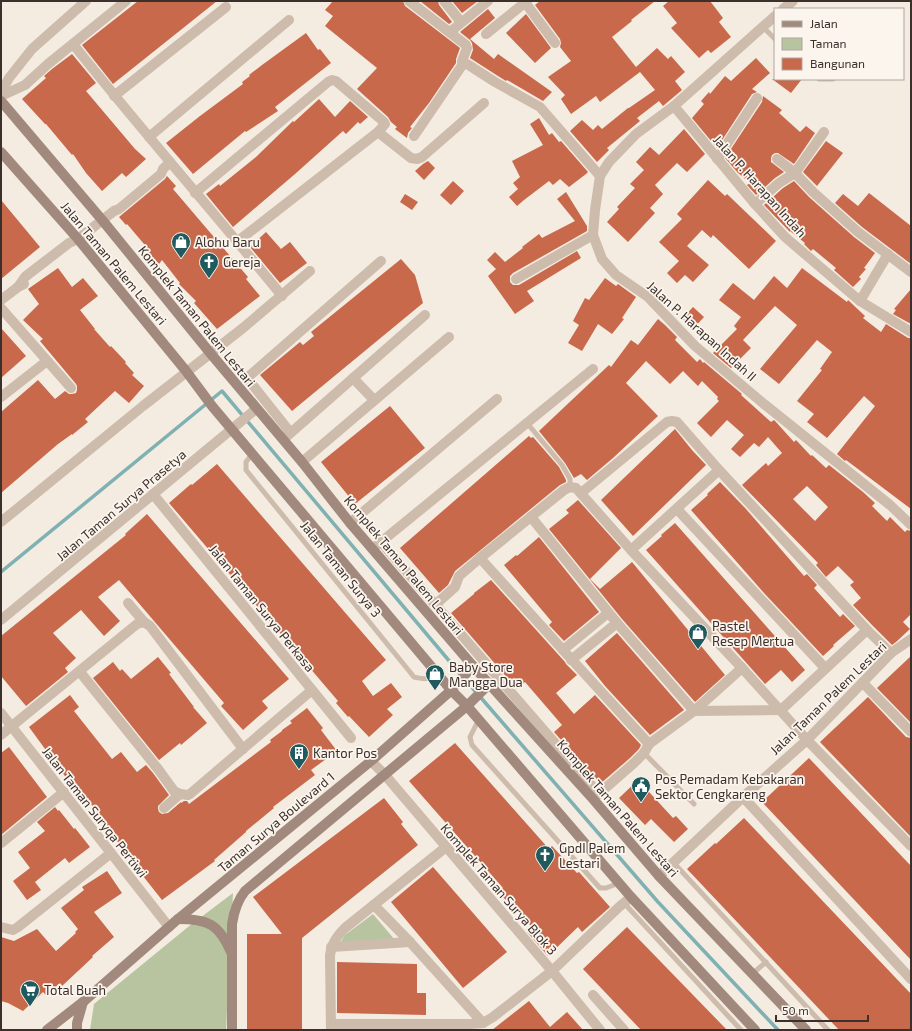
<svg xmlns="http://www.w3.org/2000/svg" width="912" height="1031" font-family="'Exo 2',sans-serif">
<rect width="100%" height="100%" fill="#f4ebe1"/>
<!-- green -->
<g fill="#b8c4a0">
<polygon points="233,893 226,1030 90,1030 94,1004 188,927"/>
<polygon points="373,914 395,940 340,943 345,935"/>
</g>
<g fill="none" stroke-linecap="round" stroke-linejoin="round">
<!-- stream -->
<polyline stroke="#7fb0b2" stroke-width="3.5" points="1,572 222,391 456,669 658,902 778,1030"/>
</g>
<!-- building -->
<g fill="#c8694b" fill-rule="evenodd">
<polygon points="138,1 217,1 113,84 82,45"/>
<polygon points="333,1 403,1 405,6 460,48 456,59 456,63 429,103 410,127 412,128 408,133 407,138 395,129 397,127 391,122 388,117 357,89 377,68 325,26 333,16 325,10"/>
<polygon points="420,1 438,1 439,5 452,22 449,24"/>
<polygon points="452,1 478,1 462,13"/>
<polygon points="540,1 655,1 631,20 632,21 612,37 636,67 657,48 668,59 671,56 685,72 675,81 682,90 663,106 659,101 637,118 640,121 607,148 609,150 597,162 570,131 582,120 593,130 598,125 602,129 628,108 629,108 655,90 640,72 600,102 596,96 571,114 561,99 565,95 548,77 571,61 560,47 561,43 560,39 535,5"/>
<polygon points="669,1 710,1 723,18 719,22 731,37 711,53 708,50 699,58 671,28 677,23 663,6"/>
<polygon points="488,9 495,18 470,39 494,59 498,54 552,92 543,101 507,80 506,81 498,76 470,58 473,50 472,43 470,40 460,32"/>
<polygon points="526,14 551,48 535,63 506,33"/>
<polygon points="306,33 318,50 320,49 331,63 275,107 278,111 246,132 245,131 193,174 166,143 200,116 243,84 242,82 250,76 249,75 262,65"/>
<polygon points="72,54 96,83 86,91 135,149 146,159 126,177 122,173 102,191 86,173 73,154 72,155 46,124 45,124 22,99 46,78 44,76 52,69"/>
<polygon points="756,58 770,73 752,89 757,92 752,94 717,148 692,118 704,104 701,101 709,92 710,94 725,76 731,81"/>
<polygon points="772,79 802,79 791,93"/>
<polygon points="763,96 782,110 779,113 800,132 806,126 815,133 794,164 778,153 775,153 772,155 771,158 771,162 784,172 775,178 756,195 747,185 750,183 738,173 725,158 762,102"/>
<polygon points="319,99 335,117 350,101 368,117 360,124 358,122 346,134 343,131 295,174 233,227 206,194 219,184 220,186 256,157 293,121 294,122"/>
<polygon points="539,118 549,135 552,133 559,142 561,141 588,172 586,174 569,187 560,179 553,185 549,181 524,200 517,206 509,197 518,189 513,183 520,177 512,161 543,145 530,124"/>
<polygon points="684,129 705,154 687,172 677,163 655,185 663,194 650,208 655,213 628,242 607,222 619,209 617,207 635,188 630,184 644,170 636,162 650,147 659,155"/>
<polygon points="826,141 843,153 817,186 803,172"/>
<polygon points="428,161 435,168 424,180 415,171 423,164"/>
<polygon points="167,176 176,186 173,189 248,277 246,279 260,296 217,329 194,303 196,301 179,284 180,283 162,260 159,264 148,252 150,251 127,224 126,225 119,217 165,179"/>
<polygon points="708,180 725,196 727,194 776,241 749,269 713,235 711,238 702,230 687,246 709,265 693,282 685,275 677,283 667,273 679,261 659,242 682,219 677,214"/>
<polygon points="453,181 464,191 451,205 440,195"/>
<polygon points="794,181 809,197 854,237 875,253 864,268 866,269 859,277 861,279 853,287 834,270 836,268 813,249 811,251 804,244 805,243 790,231 790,232 764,205 783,188"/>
<polygon points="566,192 587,226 587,231 513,273 510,276 510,282 513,285 519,285 577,251 581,258 527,291 534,301 515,314 488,276 496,269 487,260 495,252 505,262 523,248 522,247 539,234 542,238 575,221 557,199"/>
<polygon points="869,193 911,226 911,264 862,227 835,203 843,194 858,206"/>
<polygon points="405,194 418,202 412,210 400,202"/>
<polygon points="1,200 40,247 1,279"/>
<polygon points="266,232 281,249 290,242 307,263 280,283 250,247"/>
<polygon points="401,259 415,275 423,303 292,411 260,375 300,342 303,345 314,336 311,332"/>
<polygon points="58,268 72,287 83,278 98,296 80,310 95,329 94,329 110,347 111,346 126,362 125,363 134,373 132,375 144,386 129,403 115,391 85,419 88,422 72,435 72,434 58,444 1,493 1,412 38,380 55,399 65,391 69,394 72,394 76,393 77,390 77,386 76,384 40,341 43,339 23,320 39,304 28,289"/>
<polygon points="802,268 847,302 848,300 865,316 863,318 881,332 886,324 908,338 911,338 911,509 846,460 845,461 837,454 875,406 864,396 827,438 807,422 814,414 797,401 822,370 820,369 832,352 817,340 779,384 760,369 797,325 775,306 743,340 751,348 731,368 713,353 737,329 734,326 741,317 719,300 733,283 754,300 774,276 787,288"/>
<polygon points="605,278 616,286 618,284 636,297 622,318 624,319 612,334 598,324 582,351 568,343 579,325 573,321 585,298 589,300"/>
<polygon points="911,289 911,324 893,314 896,310 894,309"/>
<polygon points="693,307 704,317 693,329 682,319"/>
<path d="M 658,319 L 665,325 L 677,337 L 675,340 L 697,362 L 700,359 L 703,363 L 704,362 L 742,394 L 741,395 L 771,422 L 774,420 L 776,422 L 794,442 L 796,440 L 811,456 L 812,455 L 826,468 L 829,465 L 863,492 L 875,503 L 872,506 L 887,521 L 890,517 L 905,532 L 907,530 L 911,531 L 911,614 L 903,622 L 910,629 L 896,642 L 892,645 L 872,625 L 853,605 L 861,598 L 850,585 L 854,582 L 838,566 L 826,577 L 816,565 L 818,563 L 742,485 L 766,463 L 768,466 L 782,453 L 768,437 L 759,447 L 754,443 L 740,457 L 731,449 L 744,435 L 727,420 L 711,437 L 697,423 L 719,401 L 717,399 L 718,397 L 702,381 L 698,386 L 683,371 L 670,384 L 646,361 L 626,383 L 658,416 L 613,458 L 587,480 L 581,474 L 574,478 L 565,463 L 539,431 L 609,365 L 611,367 L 631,340 L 638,345 ZM 807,486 L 828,507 L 815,521 L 793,499 Z"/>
<polygon points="1,328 26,356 1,378"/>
<polygon points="390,406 425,448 355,504 321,462"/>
<polygon points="675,429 692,450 706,465 633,536 601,500"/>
<polygon points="529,436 531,438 533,437 559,467 566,480 566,482 560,485 455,571 448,585 439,593 400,548"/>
<polygon points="217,464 386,660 362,681 373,696 391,683 402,697 387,709 393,715 369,737 349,716 348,717 336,703 338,701 169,503 191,484 192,485"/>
<polygon points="720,482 746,509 804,576 807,574 817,585 814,588 840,617 843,614 855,626 833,645 834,646 823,656 764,593 691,510 708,495 707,494"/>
<polygon points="578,500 621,548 590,579 600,589 632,562 725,675 695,702 622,619 549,529 569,513 566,510"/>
<polygon points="147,514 289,679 262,701 268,708 243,730 221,706 224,703 119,580 98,597 120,621 104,636 81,610 53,633 76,658 65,668 68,672 26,706 1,676 1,636 126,535 125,534"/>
<polygon points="675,523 805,670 792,682 781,670 765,684 646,550 662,536 661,535"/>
<polygon points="539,537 599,612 564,641 549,625 552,622 504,565 516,555 517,556"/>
<polygon points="491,580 565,662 566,664 577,675 556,693 574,714 595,695 641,745 639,749 630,758 600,784 554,732 562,725 525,682 517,689 451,613 474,594 474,593"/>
<polygon points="617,633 684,710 650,735 605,686 585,661"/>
<polygon points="911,656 911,723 877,688"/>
<polygon points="158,657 171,673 169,674 194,707 193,707 207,723 181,745 180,743 159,760 93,678 113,662 120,671 122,669 131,679"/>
<polygon points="70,695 79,707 74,711 112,759 121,752 137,772 146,765 153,773 169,795 158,806 158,809 159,812 162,814 168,813 181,802 181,803 184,801 187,801 189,804 271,742 270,740 282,731 282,730 292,723 290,721 307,708 323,728 321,730 337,751 311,770 315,775 273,807 274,808 246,831 246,832 214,860 215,861 162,900 143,876 146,874 136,862 137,861 122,845 121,846 99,818 100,818 87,798 85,800 67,779 29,727"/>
<polygon points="868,697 906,737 911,738 911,837 820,742"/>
<polygon points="455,743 549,849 552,846 577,873 579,872 610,907 582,932 578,927 548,956 527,932 532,927 498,892 503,888 409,781"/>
<polygon points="9,747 47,797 1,835 1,753"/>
<polygon points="809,758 911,866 911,960 762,802"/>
<polygon points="638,780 673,818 676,816 688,829 674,842 651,819 645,825 619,798"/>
<polygon points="384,798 403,822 401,824 418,845 302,938 302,1030 247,1030 247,934 282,934 253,897"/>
<polygon points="55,807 58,811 59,810 74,829 75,828 90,847 69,863 65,858 35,882 41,890 27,900 13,881 30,868 18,852 45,831 37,822"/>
<polygon points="744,818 911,994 911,1030 839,1030 687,869 715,843 716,844"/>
<polygon points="433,867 507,952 463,988 391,902"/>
<polygon points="107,871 122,893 94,912 114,937 92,956 93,957 62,986 60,983 46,995 43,992 23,1011 8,1003 1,1001 1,937 14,941 37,929 56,951 76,933 75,932 78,929 61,908 84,890 82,887"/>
<polygon points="627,927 727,1030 641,1030 583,969"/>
<polygon points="337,962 417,964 417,993 426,993 426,1015 337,1013"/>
<polygon points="529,1001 550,1027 567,1012 583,1030 492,1030"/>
</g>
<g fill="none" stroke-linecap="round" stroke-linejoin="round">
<!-- lane -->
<g stroke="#cdbbac" stroke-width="5">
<polyline points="763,27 775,39"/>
<polyline points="819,79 833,79"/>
<polyline points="527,423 562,465 570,479 570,487"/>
<path d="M 254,454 L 249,458 L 246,462 L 246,470 L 414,677 C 423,679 429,681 436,672"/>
<polyline points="479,719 470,737 472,745 600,888 606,888 619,883"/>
<polyline points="644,753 694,804"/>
<polyline points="673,862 828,1030"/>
<polyline points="624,903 741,1030"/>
<polyline points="752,974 766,962"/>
</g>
<!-- street -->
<g stroke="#cdbbac" stroke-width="10">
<polyline points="409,1 466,45 467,48 462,61 463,64"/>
<polyline points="444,1 461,22"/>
<polyline points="524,1 555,43"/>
<polyline points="783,9 793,1"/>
<polyline points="775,16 674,106 636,134 609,162 600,176 595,210 593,235 602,259 616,275 648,297 695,346 764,404 890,505 911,525"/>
<polyline points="450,32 488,1"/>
<polyline points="486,34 527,1"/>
<path d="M 73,44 C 141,130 213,211 282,296"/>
<polyline points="1,93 9,78 32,49 86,1"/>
<polyline points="1,96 25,85 48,64 126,1"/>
<polyline points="114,96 226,7"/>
<polyline points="674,106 755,204 785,237 860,301 911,332"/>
<polyline points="378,132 411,158 417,159 422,157 484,103"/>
<polyline points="414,136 463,64 467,64 495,82 540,107 600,176"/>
<polyline points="149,137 289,20"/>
<polyline points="717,159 757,98"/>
<polyline points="777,159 795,173 813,192 858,232 911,272"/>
<polyline points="195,193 328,82 332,80 336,81 384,122 385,124 378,132 238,241"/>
<polyline points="755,204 779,183 795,173 824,132"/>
<polyline points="516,279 593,235"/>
<polyline points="18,287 25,277 30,273 69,243 78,239 114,211 119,209 161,174 163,169 170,162"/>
<polyline points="1,300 18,287 24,284"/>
<polyline points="860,301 888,254"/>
<polyline points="1,308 71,388"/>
<polyline points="353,378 374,400"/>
<polyline points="1,397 47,361"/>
<polyline points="290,432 247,378 381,261"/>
<polyline points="286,437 425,315"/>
<polyline points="302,462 449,337"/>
<polyline points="581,493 667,422 672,421 677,422 719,470 867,630 891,653"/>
<polyline points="153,494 351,738"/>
<polyline points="677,509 825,668"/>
<polyline points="531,517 617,623 694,711 781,710 867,630"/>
<polyline points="1,522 143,406 243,328 310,271"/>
<polyline points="350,523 497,399"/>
<polyline points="381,542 599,794"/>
<polyline points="376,546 593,369"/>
<polyline points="631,550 719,470"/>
<polyline points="480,558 563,650 649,744"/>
<polyline points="128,603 144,622 150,626 243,749"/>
<polyline points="435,605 455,587 459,576 480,558 564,490 570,487 576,488 631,550 742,668 807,740 911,846"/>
<polyline points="1,620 256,409"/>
<polyline points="563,650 608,613"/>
<polyline points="571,660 617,623"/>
<polyline points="80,672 158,769 174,791 180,794 188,795 190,794 312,690"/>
<polyline points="863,683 911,732"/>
<polyline points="1,713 169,927"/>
<polyline points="1,735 137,624 144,622"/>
<polyline points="371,761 385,775 552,971 600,1030"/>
<polyline points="743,797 911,979"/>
<polyline points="594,798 634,763 644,753 649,744 694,711 742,668"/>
<polyline points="164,808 180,794"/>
<polyline points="1,843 64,792"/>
<polyline points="659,876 743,797 807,740 891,653 911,639"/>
<polyline points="374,905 410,942 483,1023"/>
<polyline points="1,927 13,930 18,927 111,853"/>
<polyline points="331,947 410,942"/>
<polyline points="593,995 624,1030"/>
<polyline points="331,1024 470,1024 483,1023 493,1017 552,971 619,907 631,897"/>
<path d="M 331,1030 L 330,955 C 332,943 337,936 345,928 L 446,847"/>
</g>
<!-- secondary -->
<g stroke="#a18a7d" stroke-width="10">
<polyline points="1,101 103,221 211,354 302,462 350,523 473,666 593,799 659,876 806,1030"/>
<polyline points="1,152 78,239 186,371 212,406 451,690 467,706 631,897 755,1030"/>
<path d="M 178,919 C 208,919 219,924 231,952"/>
<polyline points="47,1030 83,1002 178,919 371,761 447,694 473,666"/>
<polyline points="77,1030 77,1023 83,1002"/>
<path d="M 232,1030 L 232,924 C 234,911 237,901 245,891 L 467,706 L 490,683"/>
</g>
</g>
<!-- icons -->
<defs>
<g id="shop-pin" transform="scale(1)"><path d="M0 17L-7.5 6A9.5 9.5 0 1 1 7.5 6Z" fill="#1f5a5e" stroke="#fbf5ee"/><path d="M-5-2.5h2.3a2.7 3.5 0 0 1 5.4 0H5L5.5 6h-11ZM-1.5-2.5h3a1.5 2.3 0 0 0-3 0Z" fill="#fff"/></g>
<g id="church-pin" transform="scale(1)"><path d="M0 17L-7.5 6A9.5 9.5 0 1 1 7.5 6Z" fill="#1f5a5e" stroke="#fbf5ee"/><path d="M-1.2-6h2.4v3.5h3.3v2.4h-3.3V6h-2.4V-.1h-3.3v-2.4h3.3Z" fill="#fff"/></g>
<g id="building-pin" transform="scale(1)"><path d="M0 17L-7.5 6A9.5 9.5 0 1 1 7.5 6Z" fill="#1f5a5e" stroke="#fbf5ee"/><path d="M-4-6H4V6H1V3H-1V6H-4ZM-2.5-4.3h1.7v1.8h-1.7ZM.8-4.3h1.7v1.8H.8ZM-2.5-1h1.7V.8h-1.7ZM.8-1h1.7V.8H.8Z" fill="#fff"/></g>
<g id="civic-pin" transform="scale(1)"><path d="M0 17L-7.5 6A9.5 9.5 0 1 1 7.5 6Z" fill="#1f5a5e" stroke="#fbf5ee"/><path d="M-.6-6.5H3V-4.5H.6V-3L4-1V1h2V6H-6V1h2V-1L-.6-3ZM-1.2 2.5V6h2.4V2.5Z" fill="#fff"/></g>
<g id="supermarket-pin" transform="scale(1)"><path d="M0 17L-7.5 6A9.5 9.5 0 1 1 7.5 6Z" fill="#1f5a5e" stroke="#fbf5ee"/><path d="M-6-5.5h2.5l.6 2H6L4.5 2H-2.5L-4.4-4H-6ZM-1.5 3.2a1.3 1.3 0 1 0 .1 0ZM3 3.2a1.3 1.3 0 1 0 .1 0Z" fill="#fff"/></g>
</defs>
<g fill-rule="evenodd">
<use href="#shop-pin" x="181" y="242"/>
<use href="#church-pin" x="209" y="262"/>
<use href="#shop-pin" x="698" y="633"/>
<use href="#shop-pin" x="435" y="674"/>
<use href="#building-pin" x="299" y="753"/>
<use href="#civic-pin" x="641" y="786"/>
<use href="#church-pin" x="545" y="855"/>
<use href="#supermarket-pin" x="30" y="990"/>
</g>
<g text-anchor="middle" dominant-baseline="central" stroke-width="3.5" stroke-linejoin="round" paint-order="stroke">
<!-- street labels -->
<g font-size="13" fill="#3b302b" stroke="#fbf5ee">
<text transform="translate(760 186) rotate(48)">Jalan P. Harapan Indah</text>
<text transform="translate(114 263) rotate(50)">Jalan Taman Palem Lestari</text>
<text transform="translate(197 316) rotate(51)">Komplek Taman Palem Lestari</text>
<text transform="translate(702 331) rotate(42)">Jalan P. Harapan Indah II</text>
<text transform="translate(121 505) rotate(-40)">Jalan Taman Surya Prasetya</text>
<text transform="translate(404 565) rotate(50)">Komplek Taman Palem Lestari</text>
<text transform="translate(341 569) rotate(51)">Jalan Taman Surya 3</text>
<text transform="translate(262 608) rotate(51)">Jalan Taman Surya Perkasa</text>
<text transform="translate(828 698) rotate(-44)">Jalan Taman Palem Lestari</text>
<text transform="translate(618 808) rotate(49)">Komplek Taman Palem Lestari</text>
<text transform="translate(95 812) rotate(52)">Jalan Taman Suryqa Pertiwi</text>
<text transform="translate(276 822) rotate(-40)">Taman Surya Boulevard 1</text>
<text transform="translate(499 889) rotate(49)">Komplek Taman Surya Blok 3</text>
</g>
<!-- poi labels -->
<g font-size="13" fill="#3b302b" stroke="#fbf5ee" text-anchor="start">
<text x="195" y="242">Alohu Baru</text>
<text x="223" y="262">Gereja</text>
<text x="712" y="626">Pastel<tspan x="712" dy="15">Resep Mertua</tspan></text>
<text x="449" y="667">Baby Store<tspan x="449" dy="15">Mangga Dua</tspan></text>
<text x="313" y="753">Kantor Pos</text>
<text x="655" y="779">Pos Pemadam Kebakaran<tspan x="655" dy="15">Sektor Cengkareng</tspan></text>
<text x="559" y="848">GpdI Palem<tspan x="559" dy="15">Lestari</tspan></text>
<text x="44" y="990">Total Buah</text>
</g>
</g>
<!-- border -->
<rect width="912" height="1031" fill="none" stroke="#3b302b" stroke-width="4"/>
<!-- legend -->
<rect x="774" y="8" width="130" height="72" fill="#fbf5ee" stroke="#aea6a0"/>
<rect x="782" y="21" width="20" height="6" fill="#a18a7d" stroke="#aea6a0"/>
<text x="810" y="28" font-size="12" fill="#3b302b">Jalan</text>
<rect x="782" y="38" width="20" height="12" fill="#b8c4a0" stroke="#aea6a0"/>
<text x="810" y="48" font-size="12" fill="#3b302b">Taman</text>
<rect x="782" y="58" width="20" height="12" fill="#c8694b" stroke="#aea6a0"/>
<text x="810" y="68" font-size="12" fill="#3b302b">Bangunan</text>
<!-- scale -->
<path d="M776 1015v6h92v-6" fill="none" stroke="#3b302b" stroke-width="2"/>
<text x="782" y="1015" font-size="12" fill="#3b302b" stroke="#fbf5ee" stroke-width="3" paint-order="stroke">50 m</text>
</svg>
